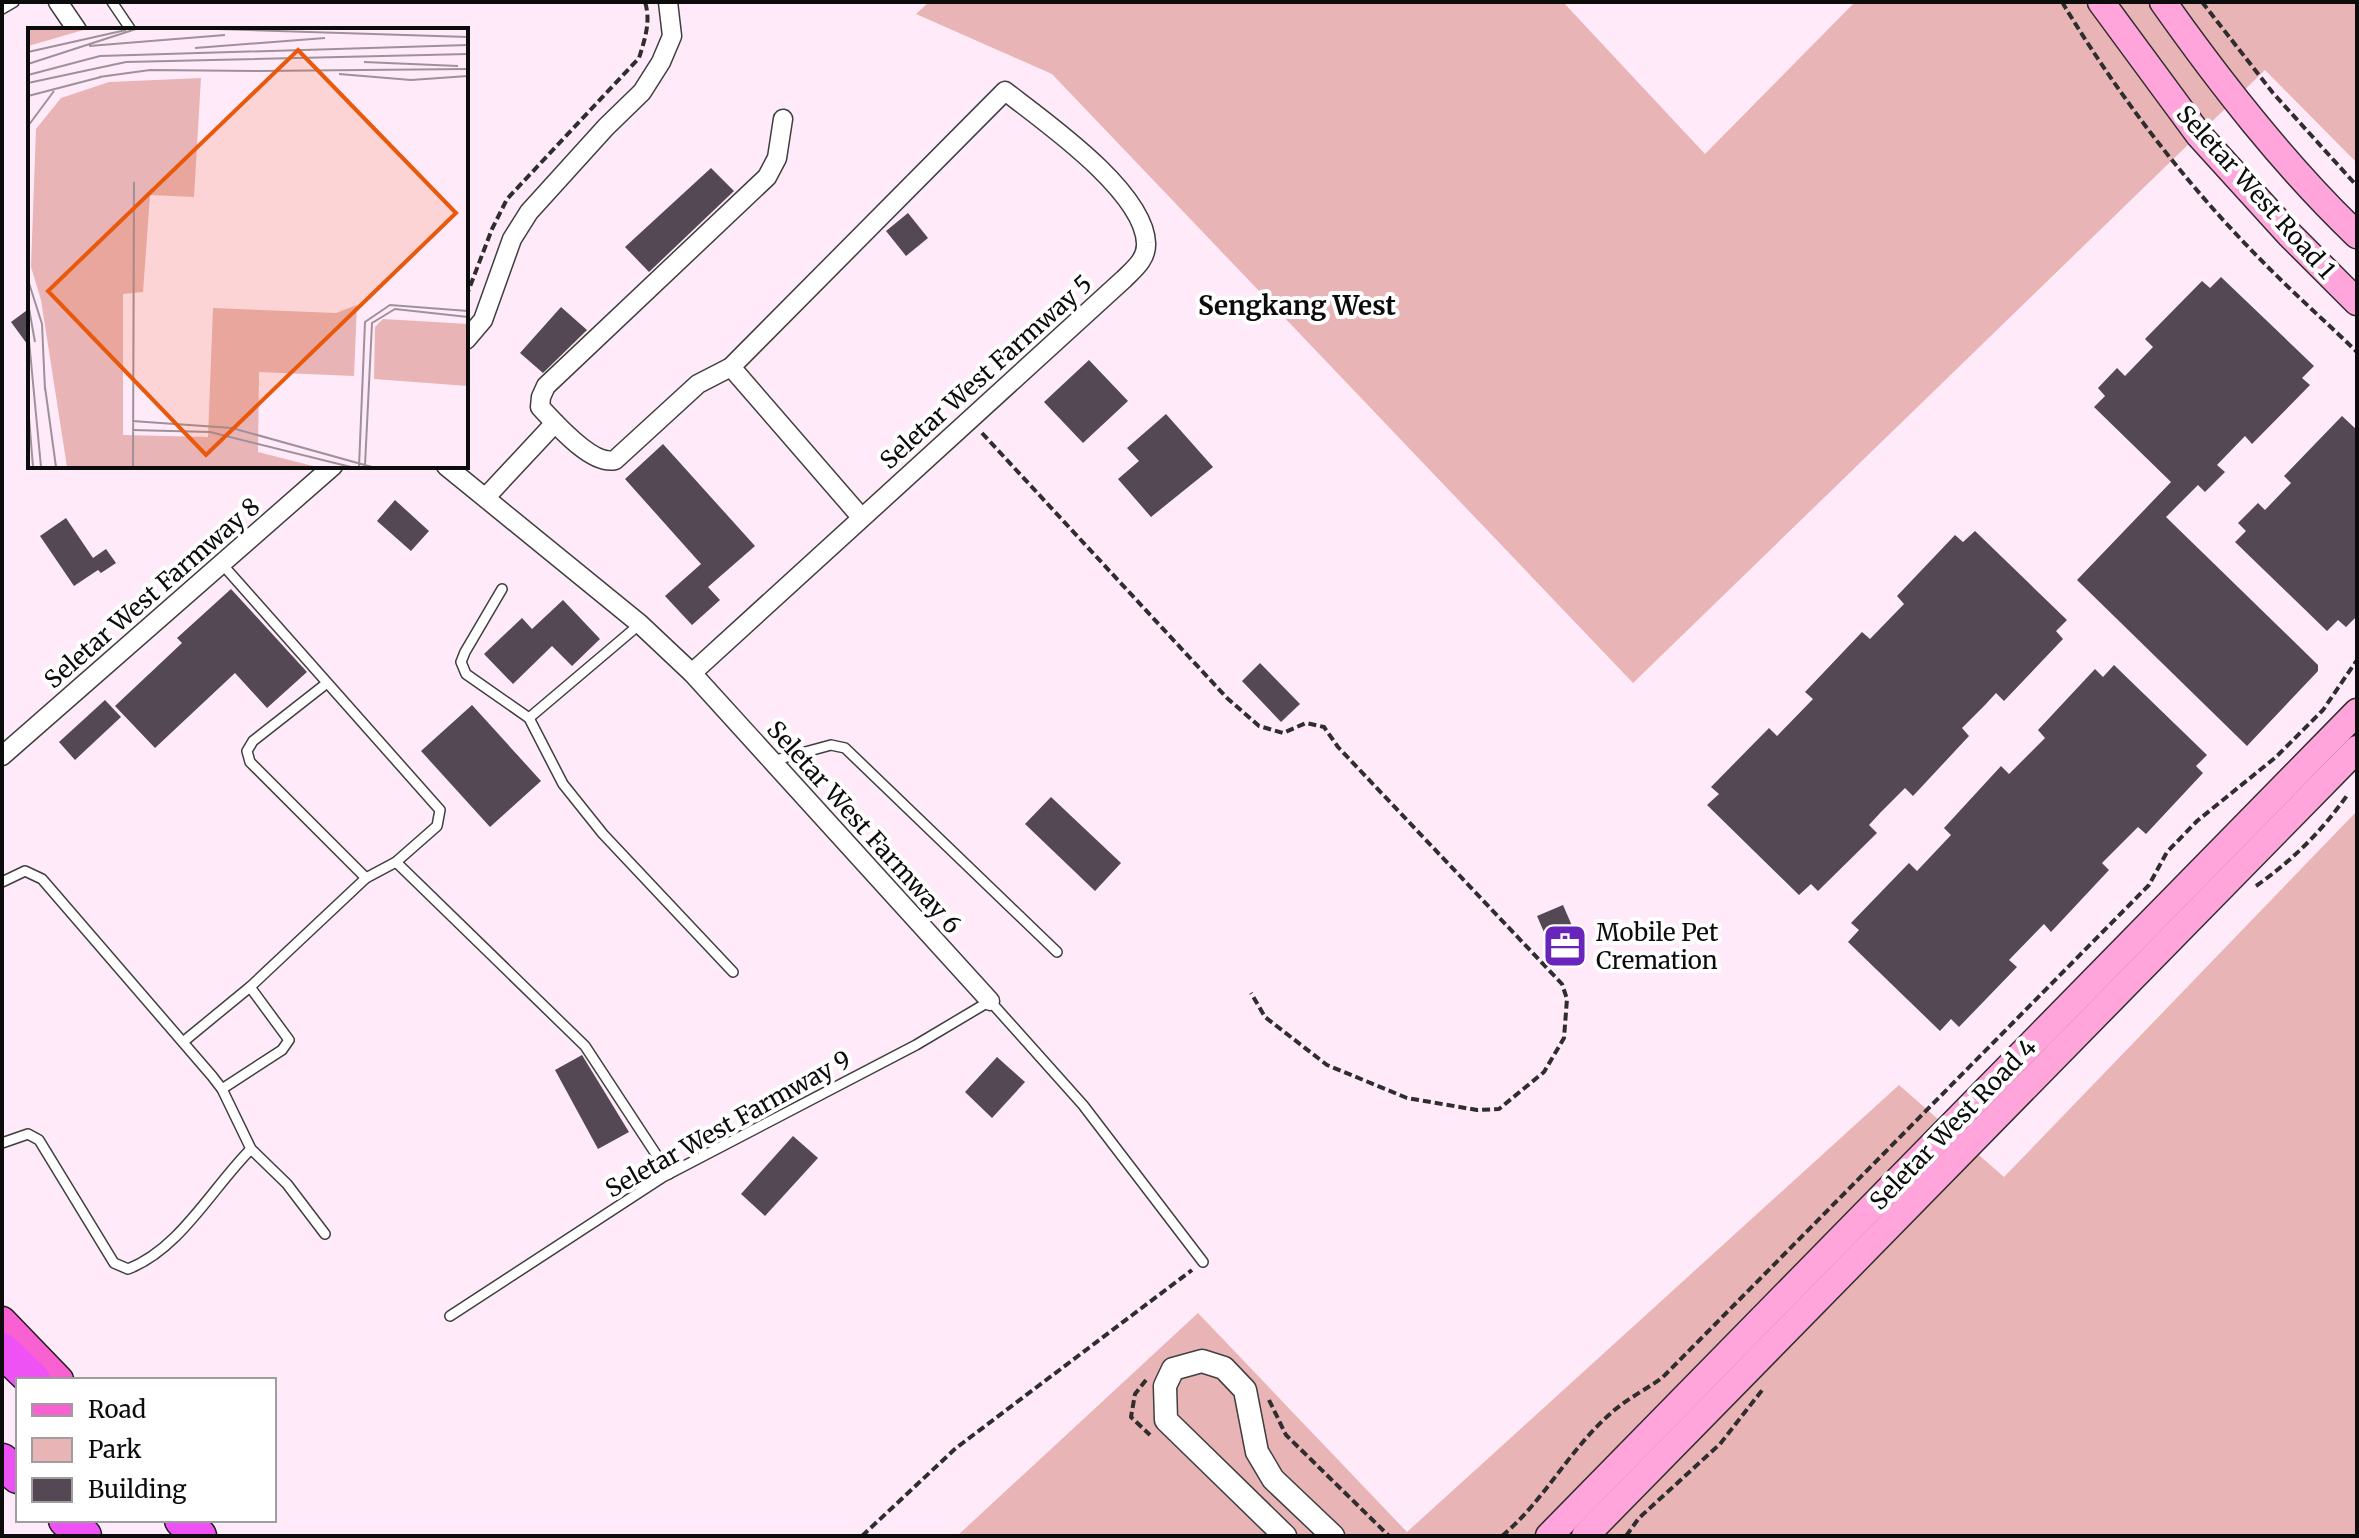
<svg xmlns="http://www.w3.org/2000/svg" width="2359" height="1538" font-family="Merriweather,serif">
<rect width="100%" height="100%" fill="#ffeaf9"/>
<!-- green -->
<g fill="#e9b4b5">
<polygon points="929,2 1563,2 1705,154 1855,2 2357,2 2357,163 2265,70 1633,683 1052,74 916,14"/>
<polygon points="2357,811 2357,1536 957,1536 1198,1313 1407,1532 1899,1085 2004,1177"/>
</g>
<!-- building -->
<g fill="#534854">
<polygon points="711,168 734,191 649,272 625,247"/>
<polygon points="908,213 928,238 906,256 886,231"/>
<polygon points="2221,277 2314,366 2302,378 2310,385 2252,444 2245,436 2217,465 2225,472 2205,492 2198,485 2166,517 2318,665 2318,671 2247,746 2077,580 2171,482 2094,407 2105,396 2098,388 2117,368 2125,376 2153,347 2145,339 2202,281 2210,288"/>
<polygon points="561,307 587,330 543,373 520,353"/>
<polygon points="30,308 30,348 11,322"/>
<polygon points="1089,360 1128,401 1083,443 1044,402"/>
<polygon points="1166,414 1213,467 1151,517 1118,479 1139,461 1127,448"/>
<polygon points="2342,416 2357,430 2357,616 2346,627 2338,620 2327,631 2235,542 2246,531 2238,523 2258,503 2265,510 2291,483 2284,476"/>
<polygon points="663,444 755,546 708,587 720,600 692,625 665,596 701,564 625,479"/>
<polygon points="395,500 429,531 411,551 377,521"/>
<polygon points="66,518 93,558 106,549 116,563 101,573 98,570 74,586 40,536"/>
<polygon points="1975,531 2067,620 2056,631 2063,639 2004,701 1996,693 1985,705 1962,728 1969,736 1913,796 1905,788 1880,813 1869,825 1877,833 1818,891 1811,884 1799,895 1707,805 1719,794 1711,787 1769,728 1777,736 1813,699 1805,692 1862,632 1870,639 1904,604 1897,596 1955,535 1963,542"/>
<polygon points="231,589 307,672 267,708 235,673 155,748 115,706 182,643 177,638"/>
<polygon points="563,600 600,639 572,666 552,646 513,684 484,654 522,618 532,629"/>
<polygon points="1260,663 1300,704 1281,722 1242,681"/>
<polygon points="2114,665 2207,755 2196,766 2203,773 2146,834 2138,827 2102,863 2109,870 2051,932 2044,924 2009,960 2017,967 1959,1027 1951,1019 1940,1031 1848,942 1859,930 1851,923 1909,863 1917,871 1951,835 1944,828 2001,766 2009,774 2045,738 2038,730 2095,669 2103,677"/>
<polygon points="105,700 121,717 75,760 59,742"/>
<polygon points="472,705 541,781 490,827 421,751"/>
<polygon points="1051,797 1121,863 1095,891 1025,824"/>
<polygon points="1563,905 1582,949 1556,960 1537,916"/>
<polygon points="582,1055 629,1132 598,1149 555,1070"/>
<polygon points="997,1057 1025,1082 992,1118 965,1092"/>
<polygon points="793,1136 818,1158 765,1216 741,1194"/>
</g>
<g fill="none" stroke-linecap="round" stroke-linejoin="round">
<!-- service casing -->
<g stroke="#3f3f3f" stroke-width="12">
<g id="service">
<polyline points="112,2 131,30"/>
<polyline points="2,9 14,2"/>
<polyline points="502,589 465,652 461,662 466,674 529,718 563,784 603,834 733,972"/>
<polyline points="327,683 253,741 247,751 250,762 366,878"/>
<polyline points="529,718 640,624"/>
<polyline points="772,761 831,745 845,748 1057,952"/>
<polyline points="396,862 585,1046 669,1174"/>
<polyline points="2,882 25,871 42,879 212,1076 222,1089 251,1149 287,1184 325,1234"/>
<polyline points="183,1042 250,987 366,878 396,862 437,826 440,810 222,564"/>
<polyline points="222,1089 282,1050 289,1040 250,987"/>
<path d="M 2,1143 L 28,1134 L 39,1140 L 114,1263 L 128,1269 C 180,1249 212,1188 251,1149"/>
<polyline points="450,1316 663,1177 916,1045 990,1001 1083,1105 1203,1262"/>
</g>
</g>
<!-- minor casing -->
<g stroke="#3f3f3f" stroke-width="21">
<g id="minor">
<polyline points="58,2 77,30"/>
<polyline points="466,340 483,320 512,239 529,212 606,127 642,92 661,62 672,36 668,2"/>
<polyline points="731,367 861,517"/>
<polyline points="446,466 640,624 692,673 990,1001"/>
<polyline points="486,497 555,423"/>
<path d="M 692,673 L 1124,279 C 1134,269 1147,259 1146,243 C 1144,191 1045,122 1005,91 L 731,367 L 698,384 L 615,460 C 592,466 555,423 540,407 L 541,397 L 546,386 L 767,177 L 777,158 L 783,119"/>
<polyline points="2,756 333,466"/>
</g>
</g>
<!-- tertiary casing -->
<g stroke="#3f3f3f" stroke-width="25">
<polyline id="tertiary" points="1285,1536 1166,1420 1165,1386 1173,1369 1202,1361 1224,1368 1245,1390 1257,1452 1273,1479 1333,1536"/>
</g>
<!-- secondary casing -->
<g stroke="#2e2e2e" stroke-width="29">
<g id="secondary">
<polyline points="2101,2 2199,135 2289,234 2357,302"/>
<path d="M 2163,2 C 2221,84 2284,165 2357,235"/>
<polyline points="1549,1536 2357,712"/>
<polyline points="1585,1536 2357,749"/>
</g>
</g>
<!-- primary casing -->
<g stroke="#1d1d1d" stroke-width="31">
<polyline id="primary" points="2,1321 59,1380"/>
</g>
<!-- motorway casing -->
<g stroke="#1d1d1d" stroke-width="37">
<g id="motorway">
<polyline points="2,1350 33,1380"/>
<polyline points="2,1461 18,1476"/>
<polyline points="66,1520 84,1536"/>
<polyline points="182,1520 199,1536"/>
</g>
</g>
<!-- path -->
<g stroke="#2e2e2e" stroke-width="4" stroke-dasharray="8 4" stroke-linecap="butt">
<path d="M 2062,2 C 2118,95 2184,182 2260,259 C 2291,291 2325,321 2357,352"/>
<polyline points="2202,2 2273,93 2357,186"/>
<path d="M 466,297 L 492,229 L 507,199 L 639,58 C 645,39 651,21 645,2"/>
<polyline points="982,433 1227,698 1259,726 1283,733 1306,723 1324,727 1338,747 1562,984 1567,999 1564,1038 1544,1072 1499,1109 1477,1110 1407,1098 1327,1065 1265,1017 1251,993"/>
<path d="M 2256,886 C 2293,860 2322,831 2348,794"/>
<polyline points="1146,1380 1135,1394 1131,1417 1150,1435"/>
<polyline points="1269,1400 1286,1435 1389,1536"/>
<polyline points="862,1536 956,1448 1192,1270"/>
<path d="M 1502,1536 C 1544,1501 1569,1450 1610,1414 C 1625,1400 1645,1390 1662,1378 L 2149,885 L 2167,852 L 2197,821 L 2276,757 L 2323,710 L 2357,660"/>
<polyline points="1626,1536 1639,1518 1720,1444 1763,1389"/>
</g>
<!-- service -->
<use href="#service" stroke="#fff" stroke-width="9"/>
<!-- minor -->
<use href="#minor" stroke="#fff" stroke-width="18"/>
<!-- tertiary -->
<use href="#tertiary" stroke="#fff" stroke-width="22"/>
<!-- secondary -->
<use href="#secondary" stroke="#ffa5dc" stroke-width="26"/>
<!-- primary -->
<use href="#primary" stroke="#f960d1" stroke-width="28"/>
<!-- motorway -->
<use href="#motorway" stroke="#ee52f5" stroke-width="34"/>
</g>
<!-- icons -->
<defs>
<g id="office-square" transform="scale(2.3)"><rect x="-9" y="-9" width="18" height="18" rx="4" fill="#6924bb" stroke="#fff"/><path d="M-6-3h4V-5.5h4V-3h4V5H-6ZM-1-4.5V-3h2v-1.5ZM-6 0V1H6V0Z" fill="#fff"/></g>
</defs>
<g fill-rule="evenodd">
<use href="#office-square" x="1565" y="946"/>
</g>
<g text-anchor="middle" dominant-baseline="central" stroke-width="8" stroke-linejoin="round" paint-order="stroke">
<!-- street labels -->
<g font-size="24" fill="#0c0c0c" stroke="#fff">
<text transform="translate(2256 192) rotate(48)">Seletar West Road 1</text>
<text transform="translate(986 372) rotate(-42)">Seletar West Farmway 5</text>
<text transform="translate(152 593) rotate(-41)">Seletar West Farmway 8</text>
<text transform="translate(864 827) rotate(48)">Seletar West Farmway 6</text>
<text transform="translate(728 1124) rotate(-29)">Seletar West Farmway 9</text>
<text transform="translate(1953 1124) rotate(-46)">Seletar West Road 4</text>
</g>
<!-- poi labels -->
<g font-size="24" fill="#0c0c0c" stroke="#fff" text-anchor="start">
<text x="1596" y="932">Mobile Pet<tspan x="1596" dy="28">Cremation</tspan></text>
</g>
<!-- neighbourhood labels -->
<g font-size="26" font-weight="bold" fill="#0c0c0c" stroke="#fff">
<text x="1297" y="305">Sengkang West</text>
</g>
</g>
<!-- overview -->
<g transform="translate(28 28)">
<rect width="440" height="440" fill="#ffeaf9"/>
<path d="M 0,1 L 59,1 L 0,18 ZM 173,50 L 166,169 L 122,167 L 115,264 L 95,266 L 95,407 L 180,409 L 185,280 L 308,285 L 329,277 L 326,348 L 231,344 L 230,424 L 289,439 L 39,439 L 13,272 L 3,239 L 8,101 L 33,70 L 81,54 ZM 355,291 L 440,296 L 440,358 L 346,351 L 347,299 Z" fill="#e9b4b5"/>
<path fill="none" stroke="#9e919a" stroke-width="2" d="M 189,1 L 440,9M 61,18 L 197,7M 167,20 L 297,10M 0,24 L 98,2M 336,34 L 430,38M 0,36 L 108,1M 230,43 L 440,41M 311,46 L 383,52 L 440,48M 0,47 L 72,28 L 440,17M 71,49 L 122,42 L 232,43M 0,55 L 98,34 L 440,26M 0,68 L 73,49M 0,98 L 26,63M 0,252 L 14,296 L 17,362M 0,275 L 7,314M 0,302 L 13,439M 17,359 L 28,439M 0,377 L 5,439M 104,393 L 204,400 L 344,439M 104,402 L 182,404 L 323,439M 337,437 L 344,295 L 367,281 L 440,289M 105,439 L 106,154M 331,439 L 337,294 L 362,277 L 440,283"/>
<path fill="#e8590c" fill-opacity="0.15" stroke="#e8590c" stroke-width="4" d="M 270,22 L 428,185 L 178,427 L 20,263 Z"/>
<rect width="440" height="440" fill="none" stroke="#0c0c0c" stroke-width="4"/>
</g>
<!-- border -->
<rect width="2359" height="1538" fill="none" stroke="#0c0c0c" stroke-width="8"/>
<!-- legend -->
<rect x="16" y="1378" width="260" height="144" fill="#ffffff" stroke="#9e9e9e" stroke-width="2"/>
<rect x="32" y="1404" width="40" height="12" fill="#f960d1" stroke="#9e9e9e" stroke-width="2"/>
<text x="88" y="1418" font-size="24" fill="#0c0c0c">Road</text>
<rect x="32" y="1438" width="40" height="24" fill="#e9b4b5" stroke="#9e9e9e" stroke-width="2"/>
<text x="88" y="1458" font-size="24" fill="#0c0c0c">Park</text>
<rect x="32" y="1478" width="40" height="24" fill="#534854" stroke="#9e9e9e" stroke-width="2"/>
<text x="88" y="1498" font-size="24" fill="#0c0c0c">Building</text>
</svg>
